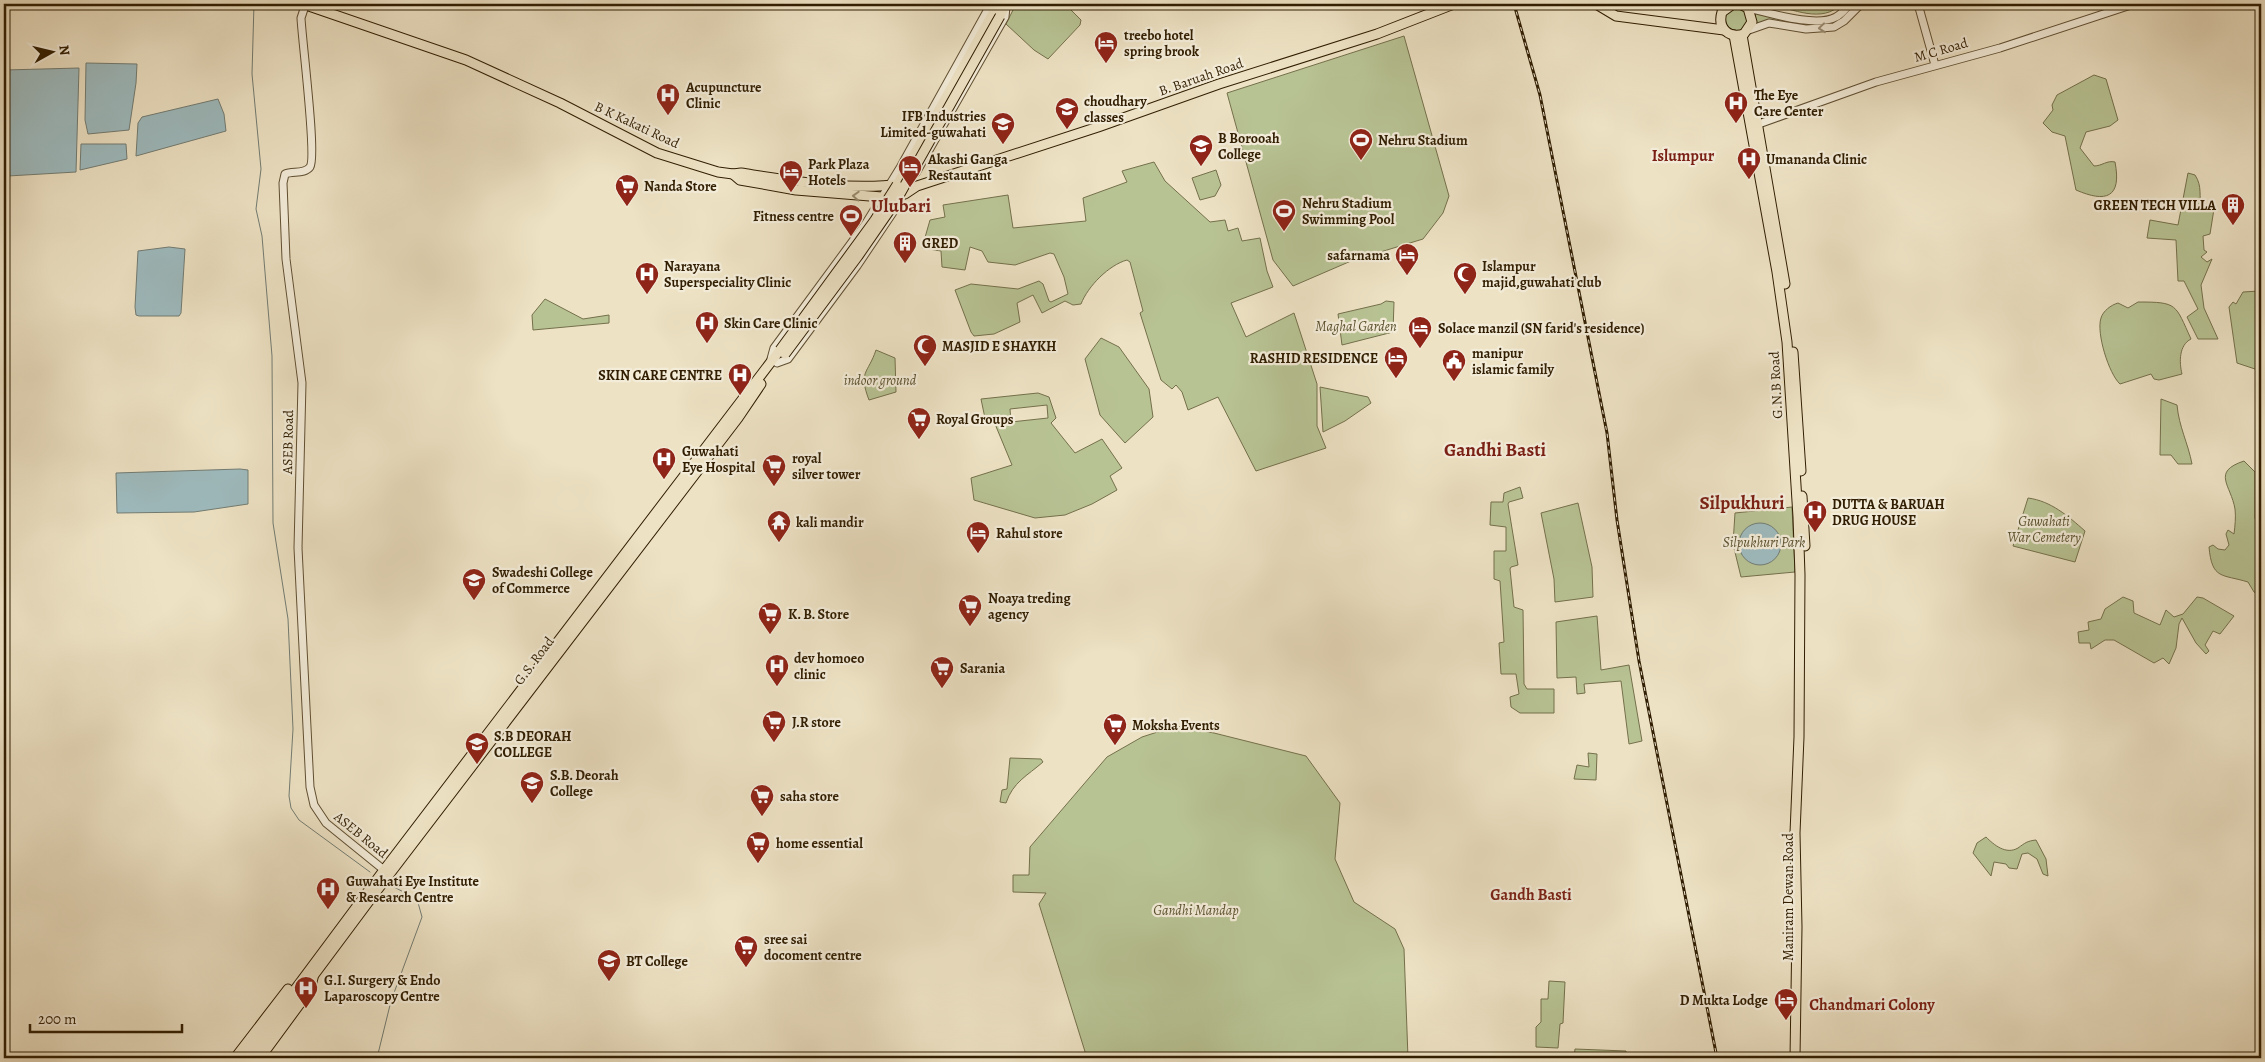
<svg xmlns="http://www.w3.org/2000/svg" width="2265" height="1062" font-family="Alegreya,serif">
<rect width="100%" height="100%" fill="#ede2c4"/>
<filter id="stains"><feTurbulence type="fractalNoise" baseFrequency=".004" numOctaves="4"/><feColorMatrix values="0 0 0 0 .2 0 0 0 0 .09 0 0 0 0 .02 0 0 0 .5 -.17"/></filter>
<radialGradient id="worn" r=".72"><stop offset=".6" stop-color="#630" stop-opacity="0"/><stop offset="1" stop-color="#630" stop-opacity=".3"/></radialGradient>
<!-- green -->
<g fill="#b8c394" stroke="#74704b" fill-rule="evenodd">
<polygon points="1016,4 1065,4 1081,20 1080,25 1048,59 1034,50 1006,24"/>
<path d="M 1770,4 L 1841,4 C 1823,24 1792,9 1770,4 Z"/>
<path d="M 1854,4 L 1858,4 L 1845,18 L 1834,25 L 1804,26 L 1781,21 L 1756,24 L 1755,13 C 1776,17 1818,30 1837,21 C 1844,17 1849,10 1854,4 Z"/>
<polygon points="1737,5 1746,12 1747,23 1743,30 1731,32 1725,24 1725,12"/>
<polygon points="1404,36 1449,196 1443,213 1423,239 1351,261 1293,286 1273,260 1227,93"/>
<path d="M 2094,75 L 2106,79 L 2118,120 L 2110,126 L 2086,132 L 2080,148 L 2094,166 C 2102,166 2107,160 2115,162 C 2122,198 2106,203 2076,190 L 2065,136 L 2052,132 L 2043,123 L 2053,110 L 2052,105 L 2057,95 Z"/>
<path d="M 1154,162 L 1165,181 L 1210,222 L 1225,220 L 1228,231 L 1238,228 L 1242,241 L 1260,238 L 1267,271 L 1273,287 L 1231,303 L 1246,337 L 1294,313 L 1317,384 L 1317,426 L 1326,448 L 1256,471 L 1218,397 L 1188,410 L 1182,392 L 1176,385 L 1172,389 L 1161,380 L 1140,313 L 1143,311 L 1130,262 L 1127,260 C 1109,265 1088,286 1081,304 L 1073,305 L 1065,301 L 1042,313 L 1033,295 L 1017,303 L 1020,322 L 994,334 L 974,336 L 971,332 L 955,290 L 971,284 L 1018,289 L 1039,281 L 1043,284 L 1049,301 L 1051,302 L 1068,294 L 1064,277 L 1054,254 L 1050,253 L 1015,265 L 988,262 L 982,251 L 970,247 L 965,270 L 942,267 L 941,251 L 922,248 L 930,220 L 945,217 L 943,205 L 1008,195 L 1013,228 L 1086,221 L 1083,198 L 1127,182 L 1122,171 Z"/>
<polygon points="1216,170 1221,185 1215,196 1200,200 1192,178"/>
<path d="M 2188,173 L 2195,175 C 2203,187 2198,196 2202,209 L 2214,209 L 2210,234 L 2203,236 L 2204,250 L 2207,252 L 2201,257 L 2207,262 L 2212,259 L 2201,285 L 2204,308 L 2218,339 L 2198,339 L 2187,317 L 2198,309 L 2184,281 L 2178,281 L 2176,240 L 2147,238 L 2150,220 L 2178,225 Z"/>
<polygon points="2261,286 2261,371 2237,363 2229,307 2233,302 2236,304 2243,292 2259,291"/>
<polygon points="545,299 583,319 609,315 609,323 533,330 532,315"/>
<polygon points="1386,301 1394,302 1393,332 1342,345 1338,314 1381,304"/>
<path d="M 2138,302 C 2178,302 2175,304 2191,339 C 2179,345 2179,362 2182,374 L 2159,380 L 2154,379 L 2151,374 L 2120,384 C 2109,374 2096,333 2101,318 C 2103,311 2111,305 2118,303 L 2128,308 Z"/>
<polygon points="1101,338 1119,347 1149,389 1153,417 1125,443 1100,415 1085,359"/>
<path d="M 876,350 L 895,358 L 896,392 L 869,400 C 858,371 868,374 876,350 Z"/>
<polygon points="1320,387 1368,397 1371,403 1345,421 1323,432"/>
<path d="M 1038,393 L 1049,397 L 1056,418 L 1051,423 L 1075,453 L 1102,439 L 1122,468 L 1110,476 L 1117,490 L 1092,504 L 1065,515 L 1035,518 L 974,500 L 971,478 L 1012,465 L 995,424 L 986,423 L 981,399 ZM 1047,405 L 1048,418 L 1011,422 L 1010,409 Z"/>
<path d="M 2161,399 L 2177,405 C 2179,427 2188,443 2192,464 L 2178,464 L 2171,455 L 2160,455 Z"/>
<path d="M 2244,461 L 2255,472 L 2255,519 L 2261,525 L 2261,596 L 2254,592 L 2248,582 C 2222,574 2212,580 2209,547 L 2213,545 L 2218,549 L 2225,550 L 2229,545 L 2226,534 L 2228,530 L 2234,534 C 2235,526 2236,517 2235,509 C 2231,485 2211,472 2244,461 Z"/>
<polygon points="1520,487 1523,498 1509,502 1508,504 1518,565 1511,567 1510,569 1514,607 1523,610 1524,684 1527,689 1554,689 1554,713 1520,713 1511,707 1510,697 1519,694 1516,674 1501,674 1499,643 1504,642 1500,581 1494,579 1494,551 1506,551 1506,527 1490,525 1491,502 1503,502 1504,493"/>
<path d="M 2028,498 C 2051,501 2068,516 2085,531 L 2075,562 L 2013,546 Z"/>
<polygon points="1578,503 1592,567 1593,597 1555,602 1554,579 1541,513"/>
<polygon points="1792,507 1795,572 1741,577 1733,544 1735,513"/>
<polygon points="2123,597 2133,601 2134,613 2160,625 2166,610 2174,617 2183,614 2197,597 2203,598 2234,616 2220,634 2213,631 2205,645 2209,651 2206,654 2196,643 2182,618 2179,624 2176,648 2169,664 2163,658 2154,663 2114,640 2105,640 2091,649 2090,643 2079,643 2078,632 2089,630 2088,622 2101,619 2105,609"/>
<polygon points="1597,616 1601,670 1629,665 1642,741 1629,744 1621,681 1584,684 1585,693 1577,694 1576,677 1557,678 1556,622"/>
<polygon points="1176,726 1214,733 1306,756 1340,803 1335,859 1354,902 1395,929 1404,949 1408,1058 1087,1058 1039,904 1046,893 1013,892 1013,875 1029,875 1030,847 1107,757 1142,737"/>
<polygon points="1588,753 1597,754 1596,780 1574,779 1577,765 1589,767"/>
<path d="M 1010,758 L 1041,759 L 1043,762 C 1027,776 1013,782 1006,803 L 1000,802 L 1002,790 L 1007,789 Z"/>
<path d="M 1986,837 C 1994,845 2006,855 2018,848 C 2025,843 2027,841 2036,840 L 2046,859 L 2048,876 L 2043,874 L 2037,859 L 2028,853 L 2022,854 L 2017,869 L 2009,868 L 2006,864 L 1994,862 L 1991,876 L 1973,853 L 1977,843 Z"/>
<polygon points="1549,981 1565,982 1563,1023 1560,1024 1558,1048 1536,1047 1536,1027 1541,1022 1541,999 1548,999"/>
<polygon points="1575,1049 1626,1051 1626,1058 1574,1058"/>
</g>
<!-- water -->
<g fill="#9ebbbf" stroke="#727c73">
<polygon points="86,63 137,64 136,83 129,130 88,134 85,120"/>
<polygon points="79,68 76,172 8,176 5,70"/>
<polygon points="218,99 224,114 226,131 136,156 138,123 142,117"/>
<polygon points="81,144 126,144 127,159 80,170"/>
<polygon points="169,247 185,249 181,313 179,316 139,316 136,315 135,307 138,251"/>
<polygon points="240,469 248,470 248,504 194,512 117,513 116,473"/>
<circle cx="1760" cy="544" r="21"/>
</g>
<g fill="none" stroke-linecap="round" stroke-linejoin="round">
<!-- stream -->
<g stroke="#727c73" stroke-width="1">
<polyline points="254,4 252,74 261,169 256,209 262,236 272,356 273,523 288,619 293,729 289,796 291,808 299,820 370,872"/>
<polyline points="377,1058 391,1001 422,917 417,899 392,886"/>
</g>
<!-- minor casing -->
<g stroke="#604f32" stroke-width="9">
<g id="minor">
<polyline points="1918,4 1935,65"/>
<path d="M 305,6 L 301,18 C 302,40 317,157 310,167 C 305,174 293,171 285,174 L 283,183 L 286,259 L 302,383 L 298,548 L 310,787 L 314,805 L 326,823 L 384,870"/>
<path d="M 1748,8 C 1770,13 1816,28 1836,17 C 1842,14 1846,8 1850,4"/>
<polyline points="1749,30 1769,23 1806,29 1834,27 1844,21 1861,4"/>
<polyline points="1756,125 1876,82 2000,48 2134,4"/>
<polyline points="916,173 1005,17 1006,7"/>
<polyline points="771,359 774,348 866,223 901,166 987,11 995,4"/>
<polyline points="777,363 788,359 857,266 900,202"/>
</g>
</g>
<!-- major casing -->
<g stroke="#311e02" stroke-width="11">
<g id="major">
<path d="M 303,4 L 466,60 L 560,103 L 657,153 L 718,172 L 733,174 L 741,173 C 793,181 849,191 902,184"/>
<polyline points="1596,4 1616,16 1724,30"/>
<path d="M 1733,4 L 1722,12 C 1717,28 1729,39 1744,34 L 1752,22 L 1748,8 L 1740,4"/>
<polyline points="1000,16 1006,4"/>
<polyline points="1734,35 1777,272 1787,342 1798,517 1800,575 1799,737 1795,833 1797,927 1795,1058"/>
<polyline points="1742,35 1785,284"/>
<polyline points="733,174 740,180 796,190 882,197 905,194 917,186 1098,127 1219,84 1377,34 1454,4"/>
<polyline points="897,185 998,4"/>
<polyline points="1793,352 1801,471"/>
<polyline points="1802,496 1805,546"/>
<polyline points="235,1058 288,989"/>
<polyline points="244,1058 384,870 780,350"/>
<polyline points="252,1058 375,893 738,418 761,384"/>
<polyline points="260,1058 310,990 313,978"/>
</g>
</g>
<!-- minor -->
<use href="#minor" stroke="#f3ecd9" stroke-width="7"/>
<!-- major -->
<use href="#major" stroke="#ede2c4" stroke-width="9"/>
<!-- rail casing -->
<g stroke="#311e02" stroke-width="3">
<polyline id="rail" points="1514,4 1540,95 1607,433 1617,520 1639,661 1717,1058"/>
</g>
<!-- rail -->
<use href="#rail" stroke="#f3ecd9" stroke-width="1" stroke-dasharray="4" stroke-linecap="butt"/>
<!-- major-bridge casing -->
<g stroke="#311e02" stroke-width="11" stroke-linecap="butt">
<g id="major-bridge">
<polyline points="780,350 875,220 897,185"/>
<polyline points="785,354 858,256 896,201 1000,16"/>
</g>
</g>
<!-- major-bridge -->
<use href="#major-bridge" stroke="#ede2c4" stroke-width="9"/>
</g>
<!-- one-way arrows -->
<defs><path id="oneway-chevron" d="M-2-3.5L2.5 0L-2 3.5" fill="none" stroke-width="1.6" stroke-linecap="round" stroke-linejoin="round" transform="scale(1.25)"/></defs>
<use stroke="#9c8f78" href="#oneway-chevron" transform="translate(1822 28) rotate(174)"/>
<use stroke="#988a6d" href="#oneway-chevron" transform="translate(856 196) rotate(-177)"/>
<!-- icons -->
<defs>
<g id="hotel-pin" transform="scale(1.25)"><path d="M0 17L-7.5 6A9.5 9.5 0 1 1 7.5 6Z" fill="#8f2418" stroke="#f3ecd9"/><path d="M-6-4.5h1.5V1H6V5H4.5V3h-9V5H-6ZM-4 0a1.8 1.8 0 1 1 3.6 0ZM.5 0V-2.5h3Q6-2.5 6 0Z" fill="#fff"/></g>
<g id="hospital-pin" transform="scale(1.25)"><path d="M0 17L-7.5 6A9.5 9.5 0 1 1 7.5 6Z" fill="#8f2418" stroke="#f3ecd9"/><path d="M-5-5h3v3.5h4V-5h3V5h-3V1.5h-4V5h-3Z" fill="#fff"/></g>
<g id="university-pin" transform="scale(1.25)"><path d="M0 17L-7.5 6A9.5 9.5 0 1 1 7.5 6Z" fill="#8f2418" stroke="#f3ecd9"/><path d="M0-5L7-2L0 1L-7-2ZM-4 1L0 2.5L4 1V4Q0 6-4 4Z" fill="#fff"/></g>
<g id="stadium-pin" transform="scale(1.25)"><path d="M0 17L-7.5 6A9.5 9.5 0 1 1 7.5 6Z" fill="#8f2418" stroke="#f3ecd9"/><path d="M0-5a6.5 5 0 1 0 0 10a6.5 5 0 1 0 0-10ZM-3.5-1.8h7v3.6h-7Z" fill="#fff"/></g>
<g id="supermarket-pin" transform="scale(1.25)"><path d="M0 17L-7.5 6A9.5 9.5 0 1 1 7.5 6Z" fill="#8f2418" stroke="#f3ecd9"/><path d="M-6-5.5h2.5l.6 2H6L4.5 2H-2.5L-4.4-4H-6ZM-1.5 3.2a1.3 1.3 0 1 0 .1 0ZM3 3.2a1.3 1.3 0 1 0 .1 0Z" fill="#fff"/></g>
<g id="building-pin" transform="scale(1.25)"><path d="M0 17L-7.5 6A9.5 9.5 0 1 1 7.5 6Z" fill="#8f2418" stroke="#f3ecd9"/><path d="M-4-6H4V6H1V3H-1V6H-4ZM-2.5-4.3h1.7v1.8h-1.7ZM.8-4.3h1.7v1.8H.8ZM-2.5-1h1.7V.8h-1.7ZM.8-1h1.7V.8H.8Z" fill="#fff"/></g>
<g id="mosque-pin" transform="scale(1.25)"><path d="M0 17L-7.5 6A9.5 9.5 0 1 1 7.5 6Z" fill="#8f2418" stroke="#f3ecd9"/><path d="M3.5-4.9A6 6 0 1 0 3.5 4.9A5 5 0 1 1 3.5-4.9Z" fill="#fff"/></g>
<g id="civic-pin" transform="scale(1.25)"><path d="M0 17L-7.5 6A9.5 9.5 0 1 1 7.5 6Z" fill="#8f2418" stroke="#f3ecd9"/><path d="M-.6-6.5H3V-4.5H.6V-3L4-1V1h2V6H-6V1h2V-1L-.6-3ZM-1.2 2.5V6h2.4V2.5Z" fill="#fff"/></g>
<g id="temple-pin" transform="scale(1.25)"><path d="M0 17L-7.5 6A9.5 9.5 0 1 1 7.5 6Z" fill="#8f2418" stroke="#f3ecd9"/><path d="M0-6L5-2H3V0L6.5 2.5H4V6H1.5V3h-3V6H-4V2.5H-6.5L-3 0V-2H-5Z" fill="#fff"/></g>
</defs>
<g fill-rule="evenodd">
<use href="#hotel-pin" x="1106" y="43"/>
<use href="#hospital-pin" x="668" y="95"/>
<use href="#hospital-pin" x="1736" y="103"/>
<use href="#university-pin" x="1067" y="109"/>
<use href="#university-pin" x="1003" y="124"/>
<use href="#stadium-pin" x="1361" y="140"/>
<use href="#university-pin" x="1201" y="146"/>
<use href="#hospital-pin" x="1749" y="159"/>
<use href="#hotel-pin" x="910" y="167"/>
<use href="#hotel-pin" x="791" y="172"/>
<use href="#supermarket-pin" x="627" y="186"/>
<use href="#building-pin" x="2233" y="205"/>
<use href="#stadium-pin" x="1284" y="211"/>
<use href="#stadium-pin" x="851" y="216"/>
<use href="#building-pin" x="905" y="243"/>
<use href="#hotel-pin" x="1407" y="255"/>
<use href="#hospital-pin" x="647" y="274"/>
<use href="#mosque-pin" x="1465" y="274"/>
<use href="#hospital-pin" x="707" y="323"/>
<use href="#hotel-pin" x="1420" y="328"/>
<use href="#mosque-pin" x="925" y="346"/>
<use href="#hotel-pin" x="1396" y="358"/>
<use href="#civic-pin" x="1454" y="361"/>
<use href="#hospital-pin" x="740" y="375"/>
<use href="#supermarket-pin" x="919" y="419"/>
<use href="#hospital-pin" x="664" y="459"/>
<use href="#supermarket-pin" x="774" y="466"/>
<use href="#hospital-pin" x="1815" y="512"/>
<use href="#temple-pin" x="779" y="522"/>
<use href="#hotel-pin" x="978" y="533"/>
<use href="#university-pin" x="474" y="580"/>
<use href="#supermarket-pin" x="970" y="606"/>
<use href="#supermarket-pin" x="770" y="614"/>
<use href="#hospital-pin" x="777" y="666"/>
<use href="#supermarket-pin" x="942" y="668"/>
<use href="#supermarket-pin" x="774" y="722"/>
<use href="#supermarket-pin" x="1115" y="725"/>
<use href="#university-pin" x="477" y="744"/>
<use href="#university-pin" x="532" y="783"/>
<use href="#supermarket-pin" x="762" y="796"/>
<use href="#supermarket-pin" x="758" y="843"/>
<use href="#hospital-pin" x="328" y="889"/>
<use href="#supermarket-pin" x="746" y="947"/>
<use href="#university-pin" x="609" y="961"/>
<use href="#hospital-pin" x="306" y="988"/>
<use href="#hotel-pin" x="1786" y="1000"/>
</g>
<g text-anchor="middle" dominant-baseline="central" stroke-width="4.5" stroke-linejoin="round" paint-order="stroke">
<!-- poi labels -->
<g font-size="14" font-weight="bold" fill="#311e02" stroke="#f3ecd9" text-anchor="start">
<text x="1124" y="35">treebo hotel<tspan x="1124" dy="16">spring brook</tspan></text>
<text x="686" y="87">Acupuncture<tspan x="686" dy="16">Clinic</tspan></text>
<text x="1754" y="95">The Eye<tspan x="1754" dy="16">Care Center</tspan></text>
<text x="1084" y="101">choudhary<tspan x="1084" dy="16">classes</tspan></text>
<text x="986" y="116" text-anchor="end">IFB Industries<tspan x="986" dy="16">Limited-guwahati</tspan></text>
<text x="1218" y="138">B Borooah<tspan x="1218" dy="16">College</tspan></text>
<text x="1378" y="140">Nehru Stadium</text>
<text x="928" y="159">Akashi Ganga<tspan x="928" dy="16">Restautant</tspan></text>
<text x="1766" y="159">Umananda Clinic</text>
<text x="808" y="164">Park Plaza<tspan x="808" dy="16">Hotels</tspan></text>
<text x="644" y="186">Nanda Store</text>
<text x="1302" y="203">Nehru Stadium<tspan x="1302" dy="16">Swimming Pool</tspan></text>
<text x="2216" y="205" text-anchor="end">GREEN TECH VILLA</text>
<text x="834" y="216" text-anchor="end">Fitness centre</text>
<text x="922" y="243">GRED</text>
<text x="1390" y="255" text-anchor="end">safarnama</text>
<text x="664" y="266">Narayana<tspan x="664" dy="16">Superspeciality Clinic</tspan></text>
<text x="1482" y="266">Islampur<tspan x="1482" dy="16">majid,guwahati club</tspan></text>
<text x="724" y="323">Skin Care Clinic</text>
<text x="1438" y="328">Solace manzil (SN farid's residence)</text>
<text x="942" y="346">MASJID E SHAYKH</text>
<text x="1472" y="353">manipur<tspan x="1472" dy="16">islamic family</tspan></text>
<text x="1378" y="358" text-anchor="end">RASHID RESIDENCE</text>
<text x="722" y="375" text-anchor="end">SKIN CARE CENTRE</text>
<text x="936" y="419">Royal Groups</text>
<text x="682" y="451">Guwahati<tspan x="682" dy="16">Eye Hospital</tspan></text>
<text x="792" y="458">royal<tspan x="792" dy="16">silver tower</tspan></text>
<text x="1832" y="504">DUTTA &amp; BARUAH<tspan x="1832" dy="16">DRUG HOUSE</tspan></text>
<text x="796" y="522">kali mandir</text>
<text x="996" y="533">Rahul store</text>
<text x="492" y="572">Swadeshi College<tspan x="492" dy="16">of Commerce</tspan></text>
<text x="988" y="598">Noaya treding<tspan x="988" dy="16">agency</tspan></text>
<text x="788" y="614">K. B. Store</text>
<text x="794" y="658">dev homoeo<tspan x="794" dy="16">clinic</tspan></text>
<text x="960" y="668">Sarania</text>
<text x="792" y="722">J.R store</text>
<text x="1132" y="725">Moksha Events</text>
<text x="494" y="736">S.B DEORAH<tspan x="494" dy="16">COLLEGE</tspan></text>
<text x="550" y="775">S.B. Deorah<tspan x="550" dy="16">College</tspan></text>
<text x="780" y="796">saha store</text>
<text x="776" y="843">home essential</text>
<text x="346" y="881">Guwahati Eye Institute<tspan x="346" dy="16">&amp; Research Centre</tspan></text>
<text x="764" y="939">sree sai<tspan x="764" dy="16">docoment centre</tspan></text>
<text x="626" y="961">BT College</text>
<text x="324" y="980">G.I. Surgery &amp; Endo<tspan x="324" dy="16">Laparoscopy Centre</tspan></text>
<text x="1768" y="1000" text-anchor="end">D Mukta Lodge</text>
</g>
<!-- street labels -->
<g font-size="14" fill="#311e02" stroke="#f3ecd9">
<text transform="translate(1941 50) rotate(-16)">M C Road</text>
<text transform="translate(1201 77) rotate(-19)">B. Baruah Road</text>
<text transform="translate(637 125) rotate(25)">B K Kakati Road</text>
<text transform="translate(1776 385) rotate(-93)">G.N.B Road</text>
<text transform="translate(288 442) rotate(-89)">ASEB Road</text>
<text transform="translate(534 661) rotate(-53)">G.S. Road</text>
<text transform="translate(361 835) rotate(39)">ASEB Road</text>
<text transform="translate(1788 897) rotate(-90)">Maniram Dewan Road</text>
</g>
<!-- park labels -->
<g font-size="14" font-style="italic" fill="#5a502e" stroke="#f3ecd9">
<text x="1356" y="326">Maghal Garden</text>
<text x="880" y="380">indoor ground</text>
<text x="2044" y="521">Guwahati<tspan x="2044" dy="16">War Cemetery</tspan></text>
<text x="1764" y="542">Silpukhuri Park</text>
<text x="1196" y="910">Gandhi Mandap</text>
</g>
<!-- quarter labels -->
<g font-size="16" font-weight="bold" fill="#7a1f14" stroke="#f3ecd9">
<text x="1683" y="156">Islumpur</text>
<text x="1531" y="895">Gandh Basti</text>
<text x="1872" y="1005">Chandmari Colony</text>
</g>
<!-- district labels -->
<g font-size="19" font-weight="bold" fill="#7a1f14" stroke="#f3ecd9">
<text x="901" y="206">Ulubari</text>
<text x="1495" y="450">Gandhi Basti</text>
<text x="1742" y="503">Silpukhuri</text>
</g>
</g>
<!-- margin -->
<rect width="2265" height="1062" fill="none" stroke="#ede2c4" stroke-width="20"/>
<rect x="5" y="5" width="2255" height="1052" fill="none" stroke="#311e02" stroke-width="2.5"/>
<rect x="10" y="10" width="2245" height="1042" fill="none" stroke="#311e02"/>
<!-- north arrow -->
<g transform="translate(52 52) rotate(82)" stroke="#f3ecd9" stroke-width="4" paint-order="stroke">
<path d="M0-4L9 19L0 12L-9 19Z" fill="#311e02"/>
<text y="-8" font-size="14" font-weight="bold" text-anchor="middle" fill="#311e02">N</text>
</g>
<!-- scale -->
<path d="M30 1024v8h152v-8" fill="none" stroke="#311e02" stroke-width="2.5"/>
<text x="38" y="1024" font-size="15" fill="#311e02" stroke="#f3ecd9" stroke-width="4" paint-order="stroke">200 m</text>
<rect width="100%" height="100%" filter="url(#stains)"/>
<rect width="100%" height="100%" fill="url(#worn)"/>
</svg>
